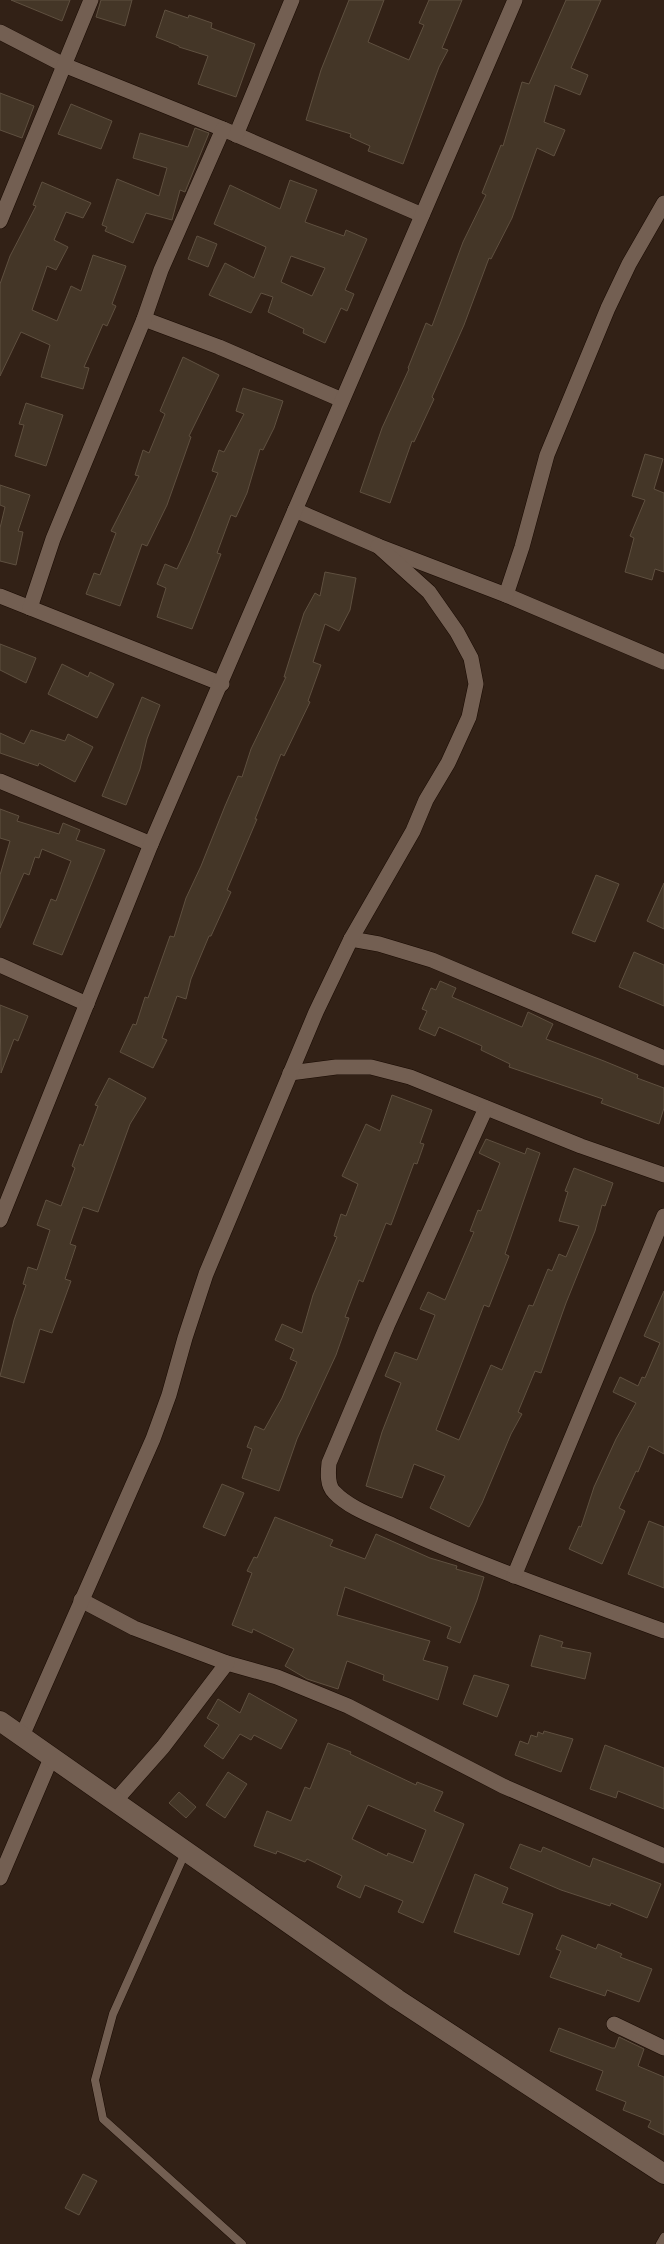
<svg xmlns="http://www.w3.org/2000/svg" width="664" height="2244" font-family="Manrope,sans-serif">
<rect width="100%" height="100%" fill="#322116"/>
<!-- building -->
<g fill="#443627" stroke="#5f5040" fill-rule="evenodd">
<polygon points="11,0 70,0 62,21"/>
<polygon points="101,0 132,0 125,26 96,17"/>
<polygon points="349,0 384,0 368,42 409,60 424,25 419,23 429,0 462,0 442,48 448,50 439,67 403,164 368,151 370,146 350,137 351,134 306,120 321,70"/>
<polygon points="566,0 601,0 571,68 588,75 580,95 555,85 544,122 565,130 554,156 537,148 512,218 491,259 489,258 464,325 432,397 434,399 414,442 412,441 390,503 360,492 382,428 409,369 408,368 426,323 432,326 463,242 486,195 482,193 501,145 503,146 522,82 529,84"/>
<polygon points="165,10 188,18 189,15 212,23 211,28 255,44 236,97 198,84 208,56 179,47 179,46 156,37"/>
<polygon points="0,93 34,106 22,138 0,130"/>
<polygon points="71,104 112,121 101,149 58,134"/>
<polygon points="195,128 209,133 185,192 180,190 172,220 146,213 133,243 105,231 107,227 102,225 117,179 159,196 167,168 133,158 140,133 188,147"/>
<path d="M 290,180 L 317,190 L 305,222 L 344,236 L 346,230 L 367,239 L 345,290 L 354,294 L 347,311 L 341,308 L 325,343 L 303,333 L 304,329 L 268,312 L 273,297 L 261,293 L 251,313 L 209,295 L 225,263 L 254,278 L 266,247 L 214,224 L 230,185 L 280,209 ZM 291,256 L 325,268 L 312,296 L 281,282 Z"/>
<polygon points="42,182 91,203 83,218 66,212 54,240 68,247 56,270 47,266 32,310 57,321 71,286 81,291 93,255 126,266 112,304 116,306 107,326 103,324 84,367 89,368 83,389 41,377 50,345 21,332 0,376 0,284 10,256 36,206 33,205"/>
<polygon points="197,236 217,244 208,267 188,259"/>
<polygon points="183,357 219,375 189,436 191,437 167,505 147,546 142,544 120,606 86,594 94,573 100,575 116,533 111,531 139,476 135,475 143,450 149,453 165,414 160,411"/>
<polygon points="243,388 283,401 274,428 263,450 260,449 247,493 236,517 231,515 217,553 221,554 192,629 157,617 166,588 157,584 165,564 177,569 190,541 218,473 212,471 219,450 224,452 244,414 236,411"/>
<polygon points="26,403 63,415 46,466 15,456 24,425 19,424"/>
<polygon points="645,454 663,459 654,489 664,493 664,572 655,569 652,580 625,572 634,538 630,536 645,500 632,496"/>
<polygon points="0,485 30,495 18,531 23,532 16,565 0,561 0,528 5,507 0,505"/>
<polygon points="325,572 356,578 350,610 339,631 325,624 313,662 321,665 308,701 310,702 284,756 281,754 255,819 257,819 227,890 231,892 211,936 209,936 191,979 186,999 177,996 162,1038 167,1040 153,1068 120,1052 133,1024 136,1025 145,997 148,998 170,936 174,937 186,898 201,866 225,806 238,776 242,777 251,749 286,677 284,677 304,613 315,593 320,596"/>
<polygon points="0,644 36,658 26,683 0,670"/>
<polygon points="62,664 88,677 90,672 114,684 97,718 48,694"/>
<polygon points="142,697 160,705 147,739 140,769 126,805 102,796"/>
<polygon points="31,730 65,741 68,734 93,747 75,782 39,763 38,766 0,753 0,733 24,744"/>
<polygon points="0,809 19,816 17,821 59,834 63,823 80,830 76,840 105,850 62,955 33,944 51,899 56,901 71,861 42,849 39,858 35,857 29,875 24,873 0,928 0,875 10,841 0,838"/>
<polygon points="596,875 619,884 595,942 572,933"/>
<polygon points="664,883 664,929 647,921"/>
<polygon points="634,952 664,965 664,1006 619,987"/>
<polygon points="440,981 456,988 452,997 522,1027 528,1012 553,1024 546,1039 604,1061 638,1075 637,1078 664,1088 664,1108 659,1124 601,1103 603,1099 509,1067 510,1064 481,1050 482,1046 439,1027 435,1036 419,1029 427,1011 422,1009 431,988 436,990"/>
<polygon points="0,1005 28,1016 18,1041 14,1039 1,1073"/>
<polygon points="109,1078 146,1098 130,1124 98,1212 83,1207 70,1244 76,1246 65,1279 71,1281 52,1333 40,1329 24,1383 0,1376 14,1320 26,1285 23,1284 28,1267 37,1270 50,1230 37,1225 46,1200 61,1206 75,1168 72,1166 80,1144 83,1146 98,1106 95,1105"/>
<polygon points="392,1095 432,1110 420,1143 424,1144 417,1164 414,1163 391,1225 386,1223 363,1282 359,1280 345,1317 349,1318 336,1355 297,1439 279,1491 242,1478 252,1449 247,1447 255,1426 264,1430 282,1398 297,1362 290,1359 294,1349 275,1340 282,1324 302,1333 313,1295 337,1237 334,1236 341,1214 346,1216 358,1184 342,1176 366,1124 380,1131"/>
<polygon points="486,1139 525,1154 527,1148 540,1153 505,1254 509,1256 489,1307 484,1305 436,1430 459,1440 491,1365 502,1370 529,1305 533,1306 548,1269 552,1271 559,1254 566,1257 579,1226 559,1221 568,1192 565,1191 574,1168 613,1183 605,1206 602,1205 595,1231 566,1303 541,1373 535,1371 518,1412 522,1414 511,1434 482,1503 469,1527 430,1508 445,1476 414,1464 402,1498 366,1486 382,1432 401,1383 385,1376 395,1352 417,1360 435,1315 420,1309 428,1292 445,1300 474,1232 470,1231 478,1210 481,1211 500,1163 479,1153"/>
<polygon points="664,1291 664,1454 649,1446 638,1472 636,1471 619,1508 625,1511 602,1564 569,1549 579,1526 581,1527 594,1487 616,1439 636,1403 613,1392 620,1377 638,1386 642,1377 645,1378 660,1343 644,1336"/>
<polygon points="222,1484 244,1493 225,1536 203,1527"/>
<polygon points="275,1517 333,1540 330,1546 365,1559 376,1534 430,1558 457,1566 456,1569 484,1577 477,1600 460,1643 447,1638 451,1627 345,1587 337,1615 430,1641 423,1660 448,1667 438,1700 383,1680 384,1675 347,1661 338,1689 307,1679 285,1666 294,1649 253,1629 252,1633 232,1625 252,1573 247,1571 254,1557 257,1558"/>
<polygon points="649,1521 664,1527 664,1588 628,1574"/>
<polygon points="540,1635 563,1642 561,1647 591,1653 585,1679 531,1666"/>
<polygon points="474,1675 509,1685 497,1717 463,1704"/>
<polygon points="249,1693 297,1720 281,1749 254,1735 251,1740 240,1734 223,1759 204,1746 219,1725 207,1718 218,1699 240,1713"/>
<polygon points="544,1731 573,1739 561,1772 515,1755 520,1741 528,1744 531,1735 537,1737 538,1732 543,1734"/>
<path d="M 328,1743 L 351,1752 L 350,1754 L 416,1785 L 417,1782 L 443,1792 L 434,1811 L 464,1824 L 423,1923 L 398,1912 L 403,1901 L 365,1885 L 360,1898 L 337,1887 L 342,1876 L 307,1859 L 305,1862 L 277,1851 L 276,1854 L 254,1846 L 267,1811 L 291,1821 L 305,1787 L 310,1789 ZM 368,1805 L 426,1830 L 413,1863 L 388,1853 L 387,1856 L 352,1839 Z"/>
<polygon points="605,1745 664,1768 664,1809 618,1791 616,1798 590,1789"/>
<polygon points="228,1772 247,1784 225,1818 206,1805"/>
<polygon points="179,1792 196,1807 186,1818 169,1803"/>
<polygon points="520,1844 541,1852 543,1847 590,1867 593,1858 661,1884 647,1918 611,1903 610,1906 561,1890 510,1868"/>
<polygon points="475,1874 508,1888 502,1903 533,1914 519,1955 454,1932"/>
<polygon points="562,1935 596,1949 598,1944 622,1954 620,1957 652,1969 639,2002 607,1990 605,1996 550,1977 561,1951 556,1949"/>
<polygon points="559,2028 612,2048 615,2048 619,2037 644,2049 638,2066 664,2077 664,2135 648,2127 651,2121 623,2110 626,2102 596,2090 603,2071 550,2051"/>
<polygon points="83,2174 97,2181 79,2215 65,2208"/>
</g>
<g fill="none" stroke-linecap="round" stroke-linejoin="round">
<!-- service casing -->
<g stroke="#190a02" stroke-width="9">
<g id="service">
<polyline points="185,1853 113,2014 95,2080 103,2119 242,2244"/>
<polyline points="660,2244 664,2237"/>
</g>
</g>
<!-- minor casing -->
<g stroke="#190a02" stroke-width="16">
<g id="minor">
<polyline points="0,32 64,65 223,129 422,215"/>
<polyline points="236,135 292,0"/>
<polyline points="0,221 91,0"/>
<polyline points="144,319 219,347 342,400"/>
<polyline points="295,510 378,546 506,595 664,662"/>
<polyline points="506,595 522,547 547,455 608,308 629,264 664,203"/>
<polyline points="0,596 222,684"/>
<polyline points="30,608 53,539 144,319 161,270 223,129"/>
<polyline points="0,781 151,844"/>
<polyline points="351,939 379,944 432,960 664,1058"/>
<polyline points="0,965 87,1004"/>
<polyline points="290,1073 336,1067 371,1067 410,1077 581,1146 664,1175"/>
<path d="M 486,1108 L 387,1326 L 329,1463 C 328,1473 327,1485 334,1492 C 350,1509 376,1517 397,1527 C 484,1567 575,1598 664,1631"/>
<polyline points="0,1220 151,844 515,0"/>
<polyline points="514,1576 664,1216"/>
<polyline points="81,1600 134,1628 227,1663 277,1677 348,1706 503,1786 664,1856"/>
<polyline points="22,1736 153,1439 169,1395 185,1338 206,1274 316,1012 351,939 413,831 426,800 448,763 469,717 476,684 471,658 457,632 429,592 378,546"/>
<polyline points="116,1800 163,1747 227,1663"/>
<polyline points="0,1878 52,1756"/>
<polyline points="614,2024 664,2048"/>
</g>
</g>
<!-- tertiary casing -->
<g stroke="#190a02" stroke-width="21">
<polyline id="tertiary" points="0,1721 397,1999 664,2174"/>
</g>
<!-- service -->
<use href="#service" stroke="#735f52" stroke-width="8"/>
<!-- minor -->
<use href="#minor" stroke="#735f52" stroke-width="15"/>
<!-- tertiary -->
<use href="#tertiary" stroke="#735f52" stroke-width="20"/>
</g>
</svg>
